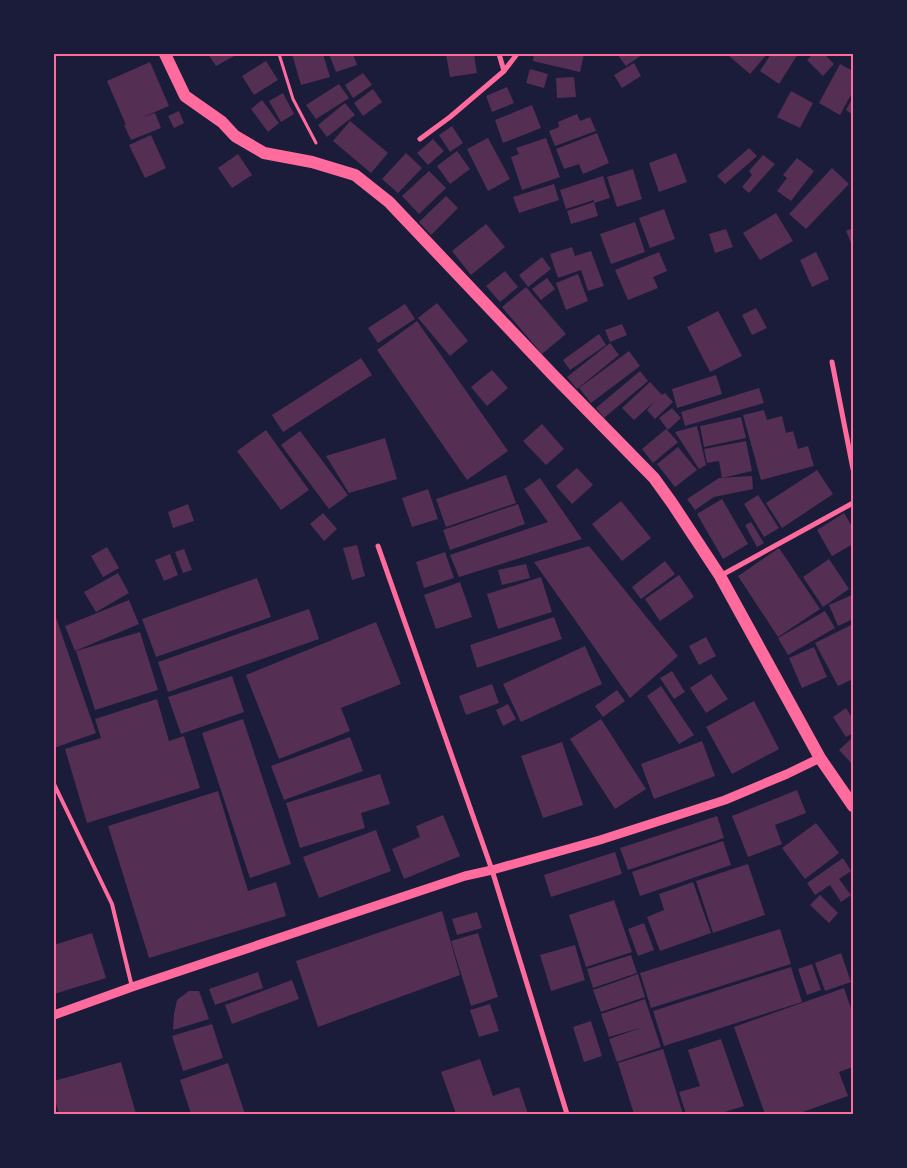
<svg xmlns="http://www.w3.org/2000/svg" width="907" height="1168" font-family="Ubuntu,sans-serif">
<rect width="100%" height="100%" fill="#1b1b3a"/>
<!-- building -->
<g fill="#542f53">
<polygon points="208,54 238,54 216,66"/>
<polygon points="292,54 323,54 330,77 301,85"/>
<polygon points="329,54 353,54 357,65 336,72"/>
<polygon points="446,54 474,54 477,73 450,77"/>
<polygon points="534,54 584,54 580,72 533,61"/>
<polygon points="617,54 643,54 626,66"/>
<polygon points="730,54 767,54 750,74 729,56"/>
<polygon points="771,54 798,54 779,84 760,71"/>
<polygon points="813,54 824,54 834,64 823,76 807,60"/>
<polygon points="266,61 278,80 254,95 242,76"/>
<polygon points="150,62 169,106 141,118 155,113 161,128 131,140 124,125 126,125 107,81"/>
<polygon points="634,63 641,76 622,88 614,75"/>
<polygon points="840,64 853,71 853,91 840,115 819,103"/>
<polygon points="530,69 548,74 544,88 526,83"/>
<polygon points="363,73 372,85 353,98 345,85"/>
<polygon points="574,77 576,97 557,98 556,78"/>
<polygon points="339,84 349,98 316,119 306,105"/>
<polygon points="507,87 514,103 492,112 486,96"/>
<polygon points="373,89 382,102 363,116 354,103"/>
<polygon points="791,91 813,103 800,128 777,117"/>
<polygon points="283,93 294,114 281,122 269,101"/>
<polygon points="853,97 853,115 846,110"/>
<polygon points="262,100 279,123 268,132 251,109"/>
<polygon points="345,103 355,115 327,137 318,125"/>
<polygon points="532,105 541,128 503,143 495,120"/>
<polygon points="179,111 184,123 174,128 168,116"/>
<polygon points="577,114 580,121 590,117 596,131 555,146 549,131 559,127 558,122"/>
<polygon points="350,121 388,153 371,173 333,141"/>
<polygon points="452,126 463,143 450,152 439,135"/>
<polygon points="597,133 609,163 583,174 579,164 564,169 556,149"/>
<polygon points="151,135 166,168 145,178 129,145"/>
<polygon points="488,138 510,179 488,191 467,149"/>
<polygon points="546,138 560,177 522,190 511,157 519,154 516,148"/>
<polygon points="433,139 444,151 428,165 417,153"/>
<polygon points="749,148 757,156 725,184 717,176"/>
<polygon points="457,151 470,169 450,184 437,166"/>
<polygon points="406,153 422,168 398,193 382,179"/>
<polygon points="676,153 687,182 659,192 649,163"/>
<polygon points="238,154 252,175 232,188 218,168"/>
<polygon points="763,155 775,164 749,193 742,187 752,175 749,171"/>
<polygon points="797,158 814,171 791,201 777,191 787,178 783,175"/>
<polygon points="832,168 849,184 806,229 789,214"/>
<polygon points="633,169 642,199 617,207 607,177"/>
<polygon points="429,171 446,188 419,214 402,196"/>
<polygon points="603,176 610,198 594,203 594,200 566,209 560,190"/>
<polygon points="554,184 559,200 519,213 513,197"/>
<polygon points="446,196 458,208 431,235 419,222"/>
<polygon points="594,202 598,216 571,224 567,211"/>
<polygon points="664,209 675,239 650,248 639,218"/>
<polygon points="776,213 793,241 760,260 743,233"/>
<polygon points="635,222 645,252 611,264 600,234"/>
<polygon points="486,224 505,247 471,275 452,251"/>
<polygon points="853,228 853,248 846,231"/>
<polygon points="726,229 733,247 715,253 709,234"/>
<polygon points="572,247 575,256 591,251 604,286 588,291 581,270 558,278 550,254"/>
<polygon points="659,252 667,271 653,277 658,288 628,300 615,270"/>
<polygon points="816,252 829,279 812,287 800,260"/>
<polygon points="542,257 551,269 528,287 519,275"/>
<polygon points="505,271 518,287 500,302 486,286"/>
<polygon points="578,274 588,301 566,310 556,283"/>
<polygon points="547,278 555,289 541,300 532,289"/>
<polygon points="526,287 566,334 542,354 502,307"/>
<polygon points="437,303 468,341 450,356 418,318"/>
<polygon points="405,304 415,319 378,343 368,328"/>
<polygon points="756,308 767,328 752,335 742,315"/>
<polygon points="718,311 742,356 710,372 687,327"/>
<polygon points="417,321 508,451 467,480 377,350"/>
<polygon points="622,324 627,335 610,342 605,330"/>
<polygon points="599,334 606,345 570,370 563,360"/>
<polygon points="610,343 619,355 577,389 567,377"/>
<polygon points="629,351 640,366 591,403 579,388"/>
<polygon points="361,358 372,375 283,432 272,415"/>
<polygon points="492,370 508,388 487,406 471,387"/>
<polygon points="640,371 648,381 604,418 596,408"/>
<polygon points="716,375 722,394 677,408 672,389"/>
<polygon points="650,382 662,395 665,393 673,402 655,419 647,410 655,401 634,420 622,408"/>
<polygon points="759,388 764,403 685,426 681,412"/>
<polygon points="672,408 681,418 668,430 659,418"/>
<polygon points="764,410 767,420 782,416 786,433 793,431 798,449 808,446 814,466 761,480 743,415"/>
<polygon points="741,417 746,438 704,447 700,426"/>
<polygon points="542,424 564,449 546,465 523,441"/>
<polygon points="697,426 706,465 699,469 675,432"/>
<polygon points="666,429 678,442 653,463 642,449"/>
<polygon points="266,430 309,490 281,510 237,451"/>
<polygon points="300,431 348,495 329,509 281,445"/>
<polygon points="385,438 397,479 349,493 326,456"/>
<polygon points="746,441 752,471 722,478 719,461 707,463 704,449"/>
<polygon points="678,447 697,470 675,487 657,464"/>
<polygon points="577,468 593,485 572,504 556,486"/>
<polygon points="817,470 833,494 782,528 766,503"/>
<polygon points="506,475 516,503 446,527 436,499"/>
<polygon points="752,476 753,489 714,497 695,510 687,499 719,478"/>
<polygon points="540,478 582,539 459,577 450,555 548,522 524,489"/>
<polygon points="428,489 438,519 412,527 402,498"/>
<polygon points="758,495 779,528 764,537 744,504"/>
<polygon points="722,499 748,544 723,559 697,514"/>
<polygon points="621,501 651,538 622,561 592,524"/>
<polygon points="188,504 194,521 173,528 168,512"/>
<polygon points="518,504 525,524 450,550 443,530"/>
<polygon points="323,513 337,529 324,541 310,524"/>
<polygon points="844,513 853,528 853,544 832,556 817,530"/>
<polygon points="751,522 764,543 757,547 745,525"/>
<polygon points="357,545 365,576 352,580 343,548"/>
<polygon points="589,546 678,656 630,698 534,562"/>
<polygon points="107,547 119,568 103,577 91,556"/>
<polygon points="779,548 820,609 778,637 738,576"/>
<polygon points="184,549 192,570 183,573 175,552"/>
<polygon points="445,552 454,578 424,588 416,562"/>
<polygon points="170,554 178,575 164,581 155,560"/>
<polygon points="829,559 849,589 823,607 803,577"/>
<polygon points="665,561 675,574 641,599 632,587"/>
<polygon points="526,564 530,578 502,585 498,570"/>
<polygon points="118,573 129,593 96,612 84,592"/>
<polygon points="679,575 694,597 660,621 645,599"/>
<polygon points="541,577 552,612 498,629 487,594"/>
<polygon points="257,578 271,617 156,657 142,619"/>
<polygon points="460,582 472,617 436,629 424,595"/>
<polygon points="852,595 853,598 853,619 838,626 829,605"/>
<polygon points="129,600 139,624 75,651 65,626"/>
<polygon points="309,609 319,639 168,692 158,662"/>
<polygon points="825,611 835,628 788,655 778,638"/>
<polygon points="54,612 96,733 54,748"/>
<polygon points="554,617 562,639 477,668 470,645"/>
<polygon points="376,622 401,684 341,708 350,731 279,759 246,675"/>
<polygon points="853,624 853,679 838,686 815,643"/>
<polygon points="140,632 158,690 95,710 76,651"/>
<polygon points="706,637 716,656 699,665 689,646"/>
<polygon points="585,646 602,684 521,722 503,684"/>
<polygon points="814,647 827,677 802,688 789,658"/>
<polygon points="672,671 685,692 674,699 660,678"/>
<polygon points="711,674 728,699 706,713 690,688"/>
<polygon points="232,676 244,712 181,734 168,697"/>
<polygon points="492,684 499,703 466,715 459,696"/>
<polygon points="661,686 694,735 679,744 647,696"/>
<polygon points="617,690 625,701 603,717 595,706"/>
<polygon points="157,699 169,741 184,736 200,788 87,823 65,749 101,738 95,719"/>
<polygon points="754,701 779,749 732,774 706,727"/>
<polygon points="508,704 516,719 503,726 496,710"/>
<polygon points="846,708 853,719 853,733 846,737 833,717"/>
<polygon points="243,719 291,864 250,878 202,733"/>
<polygon points="601,719 646,789 615,809 570,739"/>
<polygon points="350,737 363,771 284,800 271,766"/>
<polygon points="853,737 853,765 839,750"/>
<polygon points="702,741 715,776 654,799 641,764"/>
<polygon points="562,742 583,805 543,818 521,756"/>
<polygon points="380,774 390,804 361,813 365,828 300,848 286,803"/>
<polygon points="797,790 806,813 775,825 782,844 748,857 732,816"/>
<polygon points="218,791 248,891 276,882 286,916 149,958 108,826"/>
<polygon points="443,815 460,856 404,879 392,849 420,837 416,826"/>
<polygon points="717,816 724,838 628,870 620,848"/>
<polygon points="816,823 839,853 805,879 782,848"/>
<polygon points="376,830 391,871 319,898 303,857"/>
<polygon points="723,841 731,865 640,896 632,872"/>
<polygon points="615,852 622,874 551,897 544,875"/>
<polygon points="843,858 851,871 839,879 851,895 841,902 830,885 815,895 807,883"/>
<polygon points="748,864 765,915 713,933 696,881"/>
<polygon points="693,882 711,933 660,951 647,917 664,910 659,894"/>
<polygon points="820,895 838,913 829,923 810,905"/>
<polygon points="614,900 632,952 586,967 569,915"/>
<polygon points="442,911 460,975 318,1027 296,961"/>
<polygon points="477,912 482,928 457,935 452,919"/>
<polygon points="644,923 654,950 638,956 628,929"/>
<polygon points="780,929 791,964 651,1008 640,973"/>
<polygon points="92,933 106,978 54,994 54,945"/>
<polygon points="478,933 498,997 471,1006 451,941"/>
<polygon points="575,945 585,980 551,991 540,955"/>
<polygon points="841,953 851,982 825,991 815,963"/>
<polygon points="631,955 637,973 593,988 587,969"/>
<polygon points="812,964 821,990 807,995 798,969"/>
<polygon points="791,967 802,1002 664,1046 653,1011"/>
<polygon points="258,972 263,988 215,1005 209,989"/>
<polygon points="638,974 645,997 601,1012 593,990"/>
<polygon points="292,980 299,999 232,1024 225,1005"/>
<polygon points="844,988 853,1014 853,1067 839,1072 848,1096 797,1114 765,1114 734,1027"/>
<polygon points="189,991 199,991 209,1019 173,1030 174,1014 177,1000"/>
<polygon points="645,999 661,1047 617,1062 609,1039 643,1027 609,1037 601,1014"/>
<polygon points="490,1004 499,1031 479,1037 470,1010"/>
<polygon points="591,1021 602,1056 584,1062 573,1027"/>
<polygon points="212,1024 223,1058 183,1071 172,1036"/>
<polygon points="721,1039 744,1106 718,1114 686,1114 679,1092 700,1086 688,1050"/>
<polygon points="663,1049 683,1114 634,1114 618,1063"/>
<polygon points="480,1059 493,1096 519,1087 528,1114 456,1114 441,1072"/>
<polygon points="121,1062 136,1114 59,1114 54,1097 54,1081"/>
<polygon points="228,1063 245,1114 191,1114 180,1080"/>
</g>
<g fill="none" stroke-linecap="round" stroke-linejoin="round">
<!-- path -->
<polyline stroke="#ff6b9d" stroke-width="3" points="279,54 293,99 316,143"/>
<!-- service -->
<polyline stroke="#ff6b9d" stroke-width="4" points="54,784 112,904 132,987"/>
<!-- minor -->
<g stroke="#ff6b9d" stroke-width="5">
<polyline points="504,71 517,54"/>
<polyline points="420,139 450,117 504,71 499,54"/>
<polyline points="832,362 853,469"/>
<polyline points="378,546 492,870 567,1114"/>
<polyline points="720,576 853,503"/>
</g>
<!-- tertiary -->
<polyline stroke="#ff6b9d" stroke-width="9" points="54,1015 132,987 465,876 492,870 600,840 725,800 787,774 820,758"/>
<!-- primary -->
<polyline stroke="#ff6b9d" stroke-width="12" points="165,54 185,96 222,122 235,136 264,153 312,162 355,175 389,202 553,375 654,478 672,503 720,576 820,758 853,806"/>
</g>
<!-- border -->
<rect width="907" height="1168" fill="none" stroke="#1b1b3a" stroke-width="110"/>
<rect x="55" y="55" width="797" height="1058" fill="none" stroke="#ff6b9d" stroke-width="2"/>
</svg>
